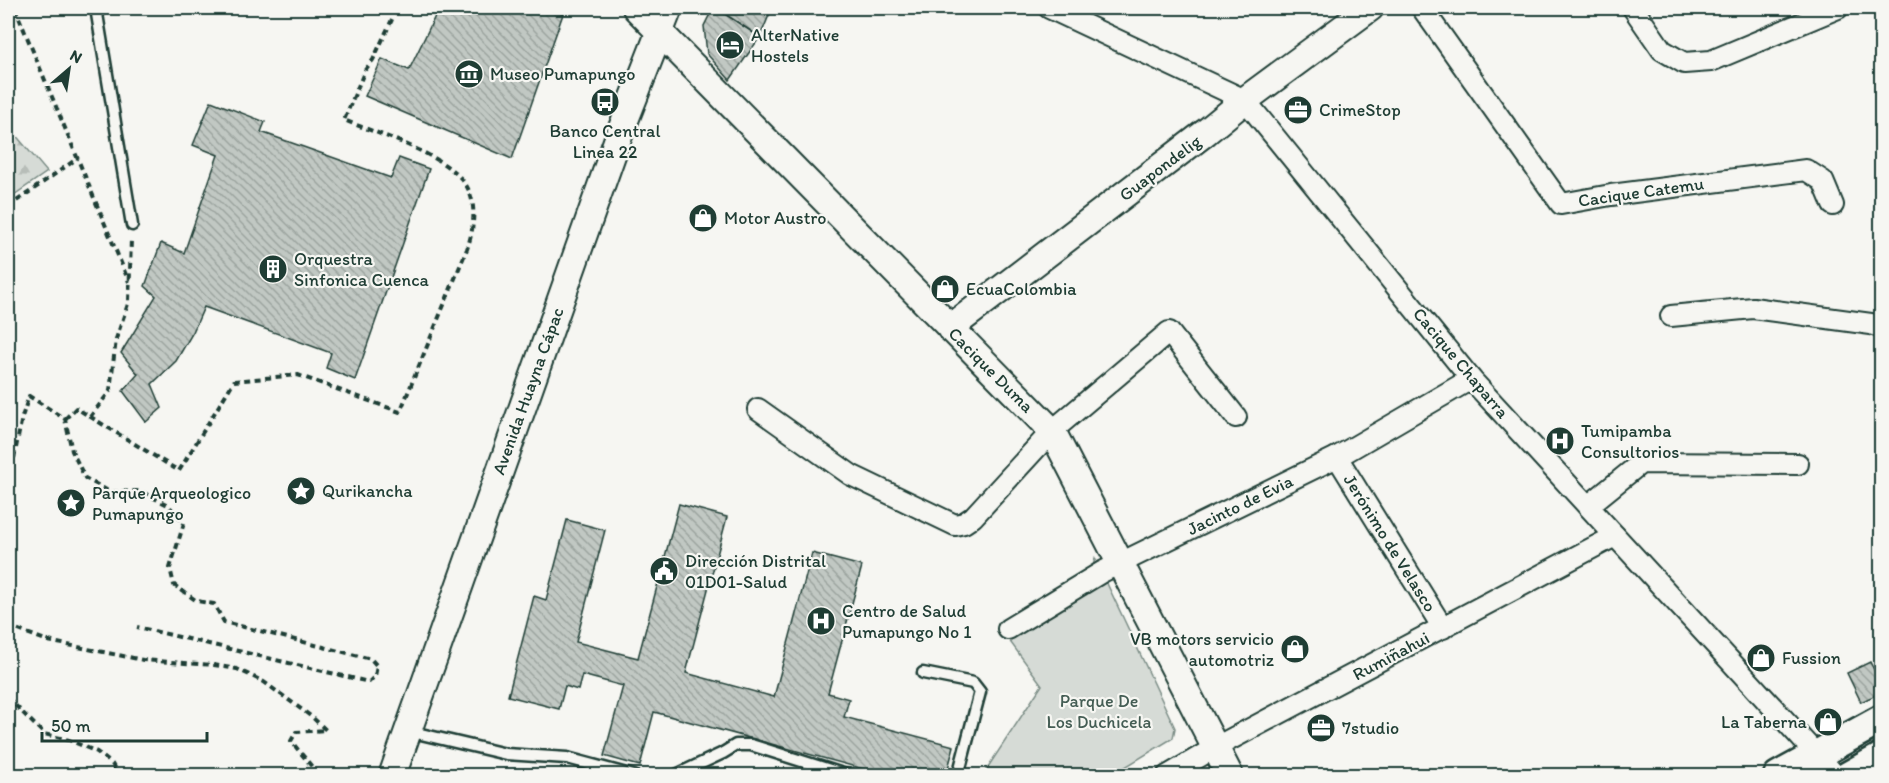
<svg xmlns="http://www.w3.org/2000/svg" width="1889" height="783" font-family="Itim,sans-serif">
<defs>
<pattern id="grass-dots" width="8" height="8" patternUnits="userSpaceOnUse" patternTransform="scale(1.5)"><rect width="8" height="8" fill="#d6dbd6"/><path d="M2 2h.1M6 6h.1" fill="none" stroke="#b7bdb8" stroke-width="1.8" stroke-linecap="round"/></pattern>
<pattern id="forest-firs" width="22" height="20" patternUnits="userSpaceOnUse" patternTransform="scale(1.5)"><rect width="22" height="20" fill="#d6dbd6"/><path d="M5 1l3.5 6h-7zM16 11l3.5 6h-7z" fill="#b7bdb8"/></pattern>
<pattern id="building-back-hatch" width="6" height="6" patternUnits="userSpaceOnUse" patternTransform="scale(1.5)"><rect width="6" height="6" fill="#c1c8c3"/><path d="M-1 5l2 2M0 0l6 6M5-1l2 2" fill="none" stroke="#9ca49f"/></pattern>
</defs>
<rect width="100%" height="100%" fill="#f6f6f2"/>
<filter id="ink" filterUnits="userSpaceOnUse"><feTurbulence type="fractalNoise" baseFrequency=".0167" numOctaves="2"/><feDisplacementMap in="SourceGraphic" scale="12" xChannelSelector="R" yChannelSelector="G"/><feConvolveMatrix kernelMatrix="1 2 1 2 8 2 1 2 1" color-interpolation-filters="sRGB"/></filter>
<g filter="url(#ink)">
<!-- grass -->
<polygon fill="url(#grass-dots)" stroke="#7a8c85" stroke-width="1.5" points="1881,721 1881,753 1840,775 1821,754"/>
<!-- forest -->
<polygon fill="url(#forest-firs)" stroke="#7a8c85" stroke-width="1.5" points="8,126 47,172 8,199"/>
<!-- green -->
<polygon fill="#d6dbd6" stroke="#7a8c85" stroke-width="1.5" points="1095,558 1175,728 1173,738 1112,775 982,776 1042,685 1000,628 1092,570"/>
<!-- building -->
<g fill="url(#building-back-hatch)" stroke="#1f3d34" stroke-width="1.5">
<polygon points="439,8 538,8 563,14 512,159 365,96 382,59 409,70"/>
<polygon points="713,8 716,8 760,37 730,80 707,54 704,26"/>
<polygon points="716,8 772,8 760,37"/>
<polygon points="211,101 265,122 261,132 391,178 399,158 429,169 355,380 326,368 331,353 204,307 193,332 176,361 152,384 162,408 146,422 123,391 138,374 121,353 156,296 145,286 161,243 184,253 218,155 193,145"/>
<polygon points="679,504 727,517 686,673 774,697 812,553 862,566 828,693 849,699 844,717 954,746 946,776 889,776 654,712 640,766 604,756 623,686 582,675 578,690 565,686 559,709 508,696 534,596 546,600 567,520 605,530 576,642 638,658"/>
<polygon points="1870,662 1882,685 1882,692 1861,702 1847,673"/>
</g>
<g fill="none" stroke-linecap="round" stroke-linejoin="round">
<!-- service casing -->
<g stroke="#1f3d34" stroke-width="15">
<g id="service">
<polyline points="96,8 132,225"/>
<polyline points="923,673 973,683 980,692 958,776"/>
<polyline points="408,731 506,754 567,758 634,776"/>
<polyline points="674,776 723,753 736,745 751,745 849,776"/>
</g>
</g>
<!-- minor casing -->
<g stroke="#1f3d34" stroke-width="24">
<g id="minor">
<polyline points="1049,8 1245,100 1471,379 1836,776"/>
<polyline points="1422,8 1561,204 1611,195 1806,170 1823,181 1833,205"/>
<polyline points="1633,8 1662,50 1684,63 1711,61 1838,8"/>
<polyline points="1671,316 1753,308 1871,324 1882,328"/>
<polyline points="758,409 851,475 955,525 964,523 973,517 1052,431 1169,332 1236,417"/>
<polyline points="1337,457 1443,628"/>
<polyline points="1588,506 1641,463 1798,464"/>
<polyline points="1008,629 1102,572 1337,457 1471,379"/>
<polyline points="1167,776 1216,747 1615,536"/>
</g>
</g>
<!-- tertiary casing -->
<g stroke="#1f3d34" stroke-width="30">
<g id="tertiary">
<polyline points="636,8 1052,431 1230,776"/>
<polyline points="950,328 1206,132 1245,100 1370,8"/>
<polyline points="392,776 618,138 669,8"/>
</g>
</g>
<!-- secondary casing -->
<g stroke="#1f3d34" stroke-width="33">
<g id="secondary">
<polyline points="1778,776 1882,719"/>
<polyline points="1848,776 1882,757"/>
</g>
</g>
<!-- path -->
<g stroke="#1f3d34" stroke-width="4" stroke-dasharray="6 4.5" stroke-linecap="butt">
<polyline points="15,8 129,282"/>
<polyline points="8,207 78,158"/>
<polyline points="90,417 110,391 116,339 129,301 131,239"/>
<path d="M 65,419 L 76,408 L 179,471 L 234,381 L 298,375 L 400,412 L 467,249 C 474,229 478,201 464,182 C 442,153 378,134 344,120 L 365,70 L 373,60 L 395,13 L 387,8"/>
<polyline points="8,489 22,417 29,396 65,419 72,451 85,478 110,492 140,491 168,505 184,523 170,568 174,585 197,601 214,604 224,622 371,659 377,666 375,676 369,682 137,627"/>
<polyline points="8,626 48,641 143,660 214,665 237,669 264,682 312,717 326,730 296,732 291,741 317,773 316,776"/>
<polyline points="8,698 44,734 69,740 97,752 112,764 119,776"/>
</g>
<!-- service -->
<use href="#service" stroke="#f6f6f2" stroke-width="10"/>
<!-- minor -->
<use href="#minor" stroke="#f6f6f2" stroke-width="20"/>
<!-- tertiary -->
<use href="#tertiary" stroke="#f6f6f2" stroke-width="26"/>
<!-- secondary -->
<use href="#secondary" stroke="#f6f6f2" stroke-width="28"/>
</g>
</g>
<!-- icons -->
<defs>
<g id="hotel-disc" transform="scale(1.5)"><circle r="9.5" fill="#1f3d34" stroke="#f6f6f2"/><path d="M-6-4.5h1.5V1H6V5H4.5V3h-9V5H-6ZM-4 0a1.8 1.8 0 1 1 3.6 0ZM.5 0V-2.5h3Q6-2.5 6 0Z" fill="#fff"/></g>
<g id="museum-disc" transform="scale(1.5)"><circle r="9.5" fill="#1f3d34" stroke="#f6f6f2"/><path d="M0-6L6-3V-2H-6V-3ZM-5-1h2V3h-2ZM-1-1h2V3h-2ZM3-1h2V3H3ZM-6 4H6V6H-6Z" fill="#fff"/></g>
<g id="bus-disc" transform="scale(1.5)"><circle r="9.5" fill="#1f3d34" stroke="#f6f6f2"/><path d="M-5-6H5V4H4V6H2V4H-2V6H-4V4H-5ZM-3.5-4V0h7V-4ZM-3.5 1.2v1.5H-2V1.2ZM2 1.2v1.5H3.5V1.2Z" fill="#fff"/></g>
<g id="office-disc" transform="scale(1.5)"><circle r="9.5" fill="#1f3d34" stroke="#f6f6f2"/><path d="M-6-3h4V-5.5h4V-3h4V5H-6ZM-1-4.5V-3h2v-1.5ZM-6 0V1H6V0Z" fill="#fff"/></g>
<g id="shop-disc" transform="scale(1.5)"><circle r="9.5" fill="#1f3d34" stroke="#f6f6f2"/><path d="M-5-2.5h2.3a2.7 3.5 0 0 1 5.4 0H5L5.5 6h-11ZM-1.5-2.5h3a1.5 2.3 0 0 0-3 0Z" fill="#fff"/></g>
<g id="building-disc" transform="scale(1.5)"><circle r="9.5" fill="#1f3d34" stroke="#f6f6f2"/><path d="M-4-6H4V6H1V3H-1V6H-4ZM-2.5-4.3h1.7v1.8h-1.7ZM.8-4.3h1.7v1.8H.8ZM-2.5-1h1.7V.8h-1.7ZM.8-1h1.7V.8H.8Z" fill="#fff"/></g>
<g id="hospital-disc" transform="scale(1.5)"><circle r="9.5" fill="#1f3d34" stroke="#f6f6f2"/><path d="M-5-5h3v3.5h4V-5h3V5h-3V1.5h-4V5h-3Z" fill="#fff"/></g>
<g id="sight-disc" transform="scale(1.5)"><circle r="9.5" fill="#1f3d34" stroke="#f6f6f2"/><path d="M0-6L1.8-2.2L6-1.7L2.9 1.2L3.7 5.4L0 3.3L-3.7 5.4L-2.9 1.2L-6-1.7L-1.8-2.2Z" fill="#fff"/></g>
<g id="civic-disc" transform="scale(1.5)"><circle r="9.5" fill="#1f3d34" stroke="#f6f6f2"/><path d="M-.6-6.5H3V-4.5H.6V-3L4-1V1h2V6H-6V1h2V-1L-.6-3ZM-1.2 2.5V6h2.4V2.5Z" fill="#fff"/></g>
</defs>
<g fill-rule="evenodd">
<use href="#hotel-disc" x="730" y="45"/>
<use href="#museum-disc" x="469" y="74"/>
<use href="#bus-disc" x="605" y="102"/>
<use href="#office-disc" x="1298" y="110"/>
<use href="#shop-disc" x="703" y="218"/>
<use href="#building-disc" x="273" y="269"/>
<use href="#shop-disc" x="945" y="289"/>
<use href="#hospital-disc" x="1560" y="441"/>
<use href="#sight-disc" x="301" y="491"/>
<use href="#sight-disc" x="71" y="503"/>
<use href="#civic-disc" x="664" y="571"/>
<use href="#hospital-disc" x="821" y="621"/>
<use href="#shop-disc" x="1295" y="649"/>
<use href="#shop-disc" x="1761" y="658"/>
<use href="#shop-disc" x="1828" y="722"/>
<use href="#office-disc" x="1321" y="728"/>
</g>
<g text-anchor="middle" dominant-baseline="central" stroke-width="4.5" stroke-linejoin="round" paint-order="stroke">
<!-- poi labels -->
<g font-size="18" fill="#1f3d34" stroke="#f6f6f2" text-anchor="start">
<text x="751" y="35">AlterNative<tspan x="751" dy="21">Hostels</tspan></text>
<text x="490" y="74">Museo Pumapungo</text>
<text x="1319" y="110">CrimeStop</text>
<text x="605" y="131" text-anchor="middle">Banco Central<tspan x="605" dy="21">Linea 22</tspan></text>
<text x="724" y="218">Motor Austro</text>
<text x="294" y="259">Orquestra<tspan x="294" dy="21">Sinfonica Cuenca</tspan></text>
<text x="966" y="289">EcuaColombia</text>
<text x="1581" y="431">Tumipamba<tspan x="1581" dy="21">Consultorios</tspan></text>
<text x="322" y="491">Qurikancha</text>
<text x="92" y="493">Parque Arqueologico<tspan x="92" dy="21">Pumapungo</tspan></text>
<text x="685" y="561">Dirección Distrital<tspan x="685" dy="21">01D01-Salud</tspan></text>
<text x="842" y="611">Centro de Salud<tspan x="842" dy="21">Pumapungo No 1</tspan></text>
<text x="1274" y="639" text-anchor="end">VB motors servicio<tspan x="1274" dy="21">automotriz</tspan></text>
<text x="1782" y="658">Fussion</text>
<text x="1807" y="722" text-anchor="end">La Taberna</text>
<text x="1342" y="728">7studio</text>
</g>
<!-- street labels -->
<g font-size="18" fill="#1f3d34" stroke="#f6f6f2">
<text transform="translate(1160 168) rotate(-37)">Guapondelig</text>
<text transform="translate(1641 192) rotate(-8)">Cacique Catemu</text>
<text transform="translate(1461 363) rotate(50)">Cacique Chaparra</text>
<text transform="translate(991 370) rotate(45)">Cacique Duma</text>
<text transform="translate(528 391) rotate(-70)">Avenida Huayna Cápac</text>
<text transform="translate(1240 505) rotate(-26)">Jacinto de Evia</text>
<text transform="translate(1390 543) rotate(58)">Jerónimo de Velasco</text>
<text transform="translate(1391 656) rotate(-28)">Rumiñahui</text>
</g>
<!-- park labels -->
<g font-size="18" fill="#445d54" stroke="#f6f6f2">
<text x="1099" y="701">Parque De<tspan x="1099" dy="21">Los Duchicela</tspan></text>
</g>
</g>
<!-- margin -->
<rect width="1889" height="783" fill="none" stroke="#f6f6f2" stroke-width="30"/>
<rect x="15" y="15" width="1859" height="753" fill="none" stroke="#1f3d34" stroke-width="2" filter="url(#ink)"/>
<!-- north arrow -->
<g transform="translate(69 69) rotate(29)" stroke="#f6f6f2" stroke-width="4.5" paint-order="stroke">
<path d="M0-4.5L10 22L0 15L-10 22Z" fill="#1f3d34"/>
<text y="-9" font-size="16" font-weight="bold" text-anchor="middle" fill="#1f3d34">N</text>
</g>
<!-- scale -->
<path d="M42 732v9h165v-9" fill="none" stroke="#1f3d34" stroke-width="3"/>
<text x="51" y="732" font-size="18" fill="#1f3d34" stroke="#f6f6f2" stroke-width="4.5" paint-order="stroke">50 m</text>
</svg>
